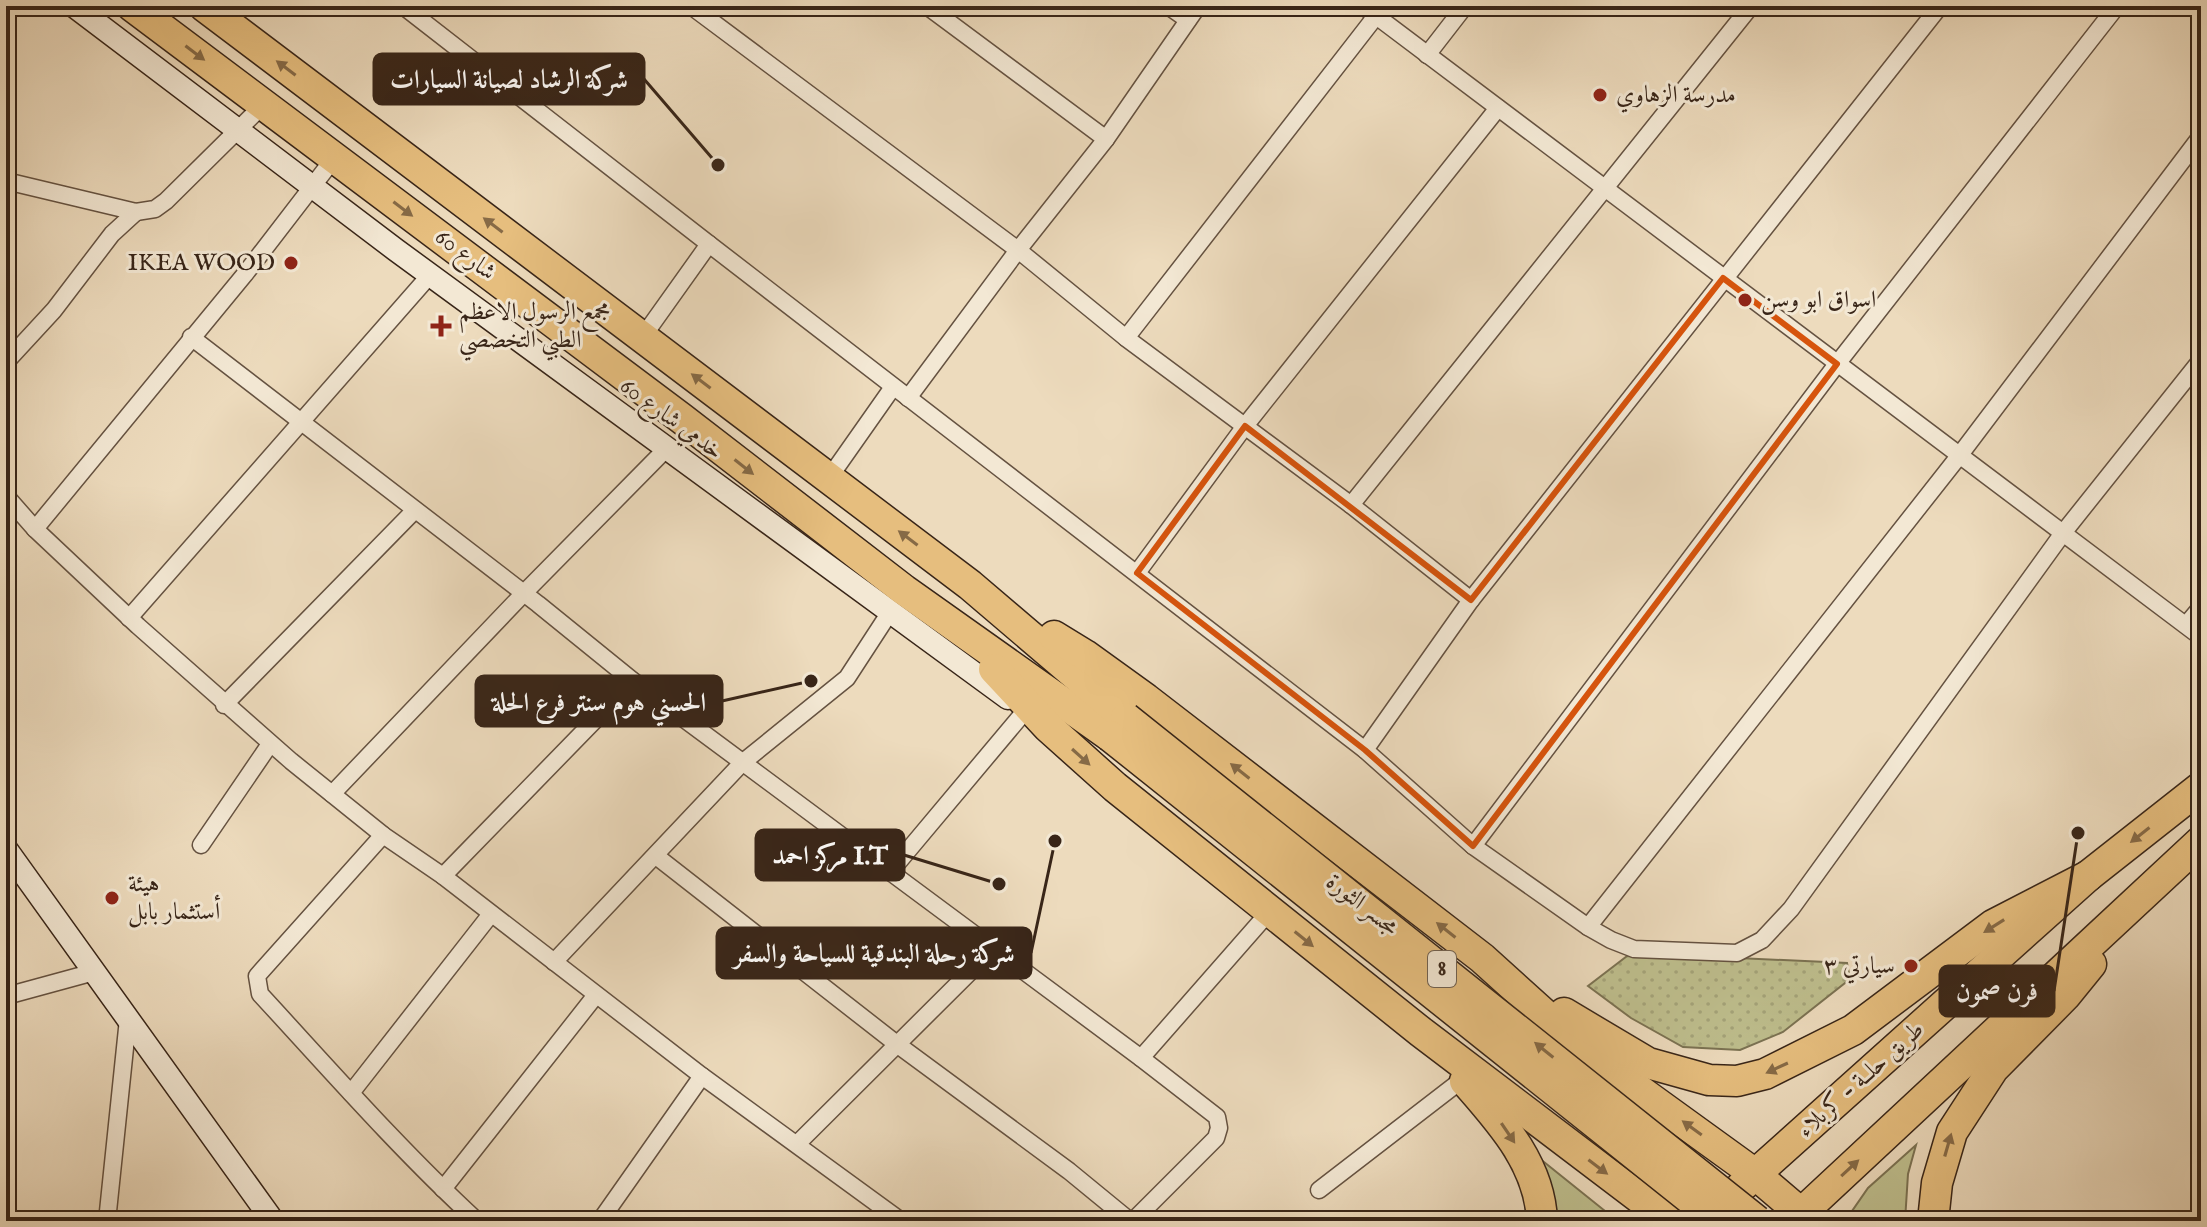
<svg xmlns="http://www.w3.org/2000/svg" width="2207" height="1227" font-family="'IM FELL English',Amiri,serif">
<defs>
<pattern id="park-dots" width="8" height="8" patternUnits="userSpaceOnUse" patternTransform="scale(2)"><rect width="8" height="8" fill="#bebe8d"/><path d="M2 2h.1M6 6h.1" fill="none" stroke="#a4a379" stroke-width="1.8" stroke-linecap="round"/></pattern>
</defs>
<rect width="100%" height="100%" fill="#eddbbd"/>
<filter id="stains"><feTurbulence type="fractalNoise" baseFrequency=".0025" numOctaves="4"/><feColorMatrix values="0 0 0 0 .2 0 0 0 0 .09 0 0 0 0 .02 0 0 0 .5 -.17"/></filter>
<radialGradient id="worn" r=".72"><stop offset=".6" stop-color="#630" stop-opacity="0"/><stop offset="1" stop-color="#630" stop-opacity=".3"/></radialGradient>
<!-- park -->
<polygon fill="url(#park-dots)" stroke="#7b7252" stroke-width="2" points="1631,953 1847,963 1850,979 1783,1032 1740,1050 1683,1047 1631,1018 1588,986"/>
<!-- garden -->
<g fill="#bebe8d" stroke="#7b7252" stroke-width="2">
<polygon points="1916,1145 1908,1174 1905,1221 1856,1221 1850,1214 1868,1188"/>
<polygon points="1539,1158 1615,1219 1613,1221 1550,1221"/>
</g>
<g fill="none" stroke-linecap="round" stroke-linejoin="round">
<!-- street casing -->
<g stroke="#655241" stroke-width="19">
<g id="street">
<polyline points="403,6 709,244 1365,750 1473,846 1588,927 1611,940 1634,949 1737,953 1762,940 1791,909 2063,533 2201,360"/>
<polyline points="691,6 1018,250 1126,338 1351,505 1471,600"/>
<polyline points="927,6 1106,139"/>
<polyline points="1168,6 1188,20"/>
<polyline points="1363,6 2201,637"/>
<polyline points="1427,55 1465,6"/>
<polyline points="6,181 136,212 155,209 166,201 264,104"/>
<polyline points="191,337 538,604 633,681 1141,1058 1217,1117 1219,1128 1216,1138 1133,1221"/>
<polyline points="642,338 709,244"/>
<polyline points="1126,338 1376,16"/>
<polyline points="6,362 54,310 112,234 136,212"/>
<polyline points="908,398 1018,250 1106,139 1198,6"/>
<polyline points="829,478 893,387"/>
<polyline points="6,496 35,529 138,626 291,761 383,835 443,876 702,1076 901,1221"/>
<polyline points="1351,505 1751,6"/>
<polyline points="35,529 245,274 335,157"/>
<polyline points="1137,573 1245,426 1498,108"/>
<polyline points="129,618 430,275"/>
<polyline points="2186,625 2201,607"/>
<polyline points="224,705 415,510"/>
<polyline points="1365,750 1471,600 1940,6"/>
<polyline points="332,794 524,593 667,448"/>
<path d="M 383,835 L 257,976 L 260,994 C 331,1071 400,1150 477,1221"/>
<polyline points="201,845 270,744"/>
<polyline points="1473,846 1837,364 2117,6"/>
<polyline points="656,856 898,1045 1069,1171 1130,1221"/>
<polyline points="890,872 1025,711"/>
<polyline points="443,876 633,681"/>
<polyline points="1588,927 1959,456 2201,136"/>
<polyline points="554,962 742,763 847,678 890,612"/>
<polyline points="6,996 94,972"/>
<polyline points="1141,1058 1270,911"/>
<polyline points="351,1093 491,914"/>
<polyline points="797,1144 993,949"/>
<polyline points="443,1189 596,995"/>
<polyline points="1319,1190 1463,1079"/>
<polyline points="107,1221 128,1019"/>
<polyline points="600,1221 702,1076"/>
</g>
</g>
<!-- secondary casing -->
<g stroke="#382518" stroke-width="25">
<g id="secondary">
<polyline points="74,6 396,250 1008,698"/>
<polyline points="6,849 273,1221"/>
</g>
</g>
<!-- highway casing -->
<g stroke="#382518" stroke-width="33">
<g id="highway">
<polyline points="132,6 681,418 904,590 1110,736"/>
<polyline points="204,6 970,585 1126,718"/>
<polyline points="1054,636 1085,655 1146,699 1482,958 1585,1051 1755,1174 1810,1221"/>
<polyline points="994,669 1048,727 1115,787 1421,1032 1670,1221"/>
<polyline points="1564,1013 1648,1063 1709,1080 1737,1081 1765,1074 1853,1030 1993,925 2088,876"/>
<path d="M 1465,1081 C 1500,1121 1540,1164 1542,1221"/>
<polyline points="1741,1187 2088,876 2201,787"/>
<polyline points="1793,1221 2201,841"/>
<polyline points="1933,1221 1937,1183 1952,1132 1993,1069 2065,996 2091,964"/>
</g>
</g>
<!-- street -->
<use href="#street" stroke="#f3e8d4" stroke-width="16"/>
<!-- secondary -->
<use href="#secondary" stroke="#f3e8d4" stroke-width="22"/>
<!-- highway -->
<use href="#highway" stroke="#e6be7e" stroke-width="30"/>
<!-- highway-bridge casing -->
<g stroke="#382518" stroke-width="33" stroke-linecap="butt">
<g id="highway-bridge">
<polyline points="1126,718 1757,1221"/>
<polyline points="1110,736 1718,1221"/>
</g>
</g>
<!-- highway-bridge -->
<use href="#highway-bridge" stroke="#e6be7e" stroke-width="30"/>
</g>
<!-- one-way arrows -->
<defs><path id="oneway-solid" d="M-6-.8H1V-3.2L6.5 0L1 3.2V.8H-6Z" transform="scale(2)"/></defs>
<g fill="#866a46">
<use href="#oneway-solid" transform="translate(195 53) rotate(37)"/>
<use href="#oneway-solid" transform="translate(286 68) rotate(-143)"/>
<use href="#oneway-solid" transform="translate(403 209) rotate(37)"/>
<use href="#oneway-solid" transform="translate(493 225) rotate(-143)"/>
<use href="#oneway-solid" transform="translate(701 381) rotate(-143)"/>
<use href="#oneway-solid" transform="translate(744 467) rotate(38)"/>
<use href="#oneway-solid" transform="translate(908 538) rotate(-143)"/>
<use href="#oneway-solid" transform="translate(1081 757) rotate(42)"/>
<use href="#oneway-solid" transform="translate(1240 771) rotate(-142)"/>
<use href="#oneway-solid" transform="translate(2140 835) rotate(142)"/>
<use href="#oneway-solid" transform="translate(1994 926) rotate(148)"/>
<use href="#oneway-solid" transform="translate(1446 930) rotate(-142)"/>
<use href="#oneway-solid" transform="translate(1304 939) rotate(39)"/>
<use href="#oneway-solid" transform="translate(1544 1050) rotate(-141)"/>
<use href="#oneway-solid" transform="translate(1777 1068) rotate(155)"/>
<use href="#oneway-solid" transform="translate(1692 1128) rotate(-144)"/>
<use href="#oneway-solid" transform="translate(1508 1133) rotate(56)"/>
<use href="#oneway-solid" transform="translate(1948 1145) rotate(-74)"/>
<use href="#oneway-solid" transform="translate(1598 1167) rotate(37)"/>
<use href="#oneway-solid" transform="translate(1850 1168) rotate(-43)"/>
</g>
<!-- marked area -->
<path fill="none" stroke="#d6540d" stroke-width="6" stroke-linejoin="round" d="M 1723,278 L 1837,364 L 1473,846 L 1365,750 L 1137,573 L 1245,426 L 1471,600 Z"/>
<!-- markers -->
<g fill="#8f2418" stroke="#f3e8d4" stroke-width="3">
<circle cx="1600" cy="95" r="8"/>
<circle cx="291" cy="263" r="8"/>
<circle cx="1745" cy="300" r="8"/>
<path d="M437 314h8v8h8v8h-8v8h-8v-8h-8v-8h8z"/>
<circle cx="112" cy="898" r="8"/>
<circle cx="1911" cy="966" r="8"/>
</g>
<g text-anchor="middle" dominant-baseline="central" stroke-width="6" stroke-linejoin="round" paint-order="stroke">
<!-- shield labels -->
<rect fill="#f3e8d4" stroke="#706050" stroke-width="2" x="1428" y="951" width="28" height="36" rx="6"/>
<g font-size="22" font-weight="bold" fill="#382518">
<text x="1442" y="969">8</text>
</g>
<!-- poi labels -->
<g font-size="24" fill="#382518" stroke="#f3e8d4" text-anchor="start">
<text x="1616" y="95">مدرسة الزهاوي</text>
<text x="275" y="263" text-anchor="end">IKEA WOOD</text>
<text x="1761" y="300">اسواق ابو وسن</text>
<text x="459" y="312">مجمع الرسول الاعظم<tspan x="459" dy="28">الطبي التخصصي</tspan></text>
<text x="128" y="884">هيئة<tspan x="128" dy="28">أستثمار بابل</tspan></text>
<text x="1895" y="966" text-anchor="end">سيارتي ٣</text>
</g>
<!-- street labels -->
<g font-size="24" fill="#382518" stroke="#f3e8d4">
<text transform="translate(465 255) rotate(37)">شارع 60</text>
<text transform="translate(671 419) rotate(36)">خدمي شارع 60</text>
<text transform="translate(1362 905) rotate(38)">مجسر الثورة</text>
<text transform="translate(1861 1080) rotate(-42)">طريق حلــة - كربلاء</text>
</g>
</g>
<!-- callouts -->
<path fill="none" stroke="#382518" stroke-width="3" d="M718 165L644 79M811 681L722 701M999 884L904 855M1055 841L1031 953M2078 833L2054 991"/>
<g fill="#382518" stroke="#f3e8d4" stroke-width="3">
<circle cx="718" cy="165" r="8"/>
<circle cx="811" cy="681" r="8"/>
<circle cx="999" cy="884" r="8"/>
<circle cx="1055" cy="841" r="8"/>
<circle cx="2078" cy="833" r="8"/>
</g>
<g fill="#382518" stroke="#382518" stroke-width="3">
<rect x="374" y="54" width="270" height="50" rx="8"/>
<rect x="476" y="676" width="246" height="50" rx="8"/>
<rect x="756" y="830" width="148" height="50" rx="8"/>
<rect x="717" y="928" width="314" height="50" rx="8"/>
<rect x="1940" y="966" width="114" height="50" rx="8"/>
</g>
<g font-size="26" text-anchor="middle" font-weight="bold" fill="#fff">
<text x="509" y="88">شركة الرشاد لصيانة السيارات</text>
<text x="599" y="711">الحسني هوم سنتر فرع الحلة</text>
<text x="830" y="864">مركز احمد I.T</text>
<text x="874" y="962">شركة رحلة البندقية للسياحة والسفر</text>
<text x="1997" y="1000">فرن صمون</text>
</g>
<!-- margin -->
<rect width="2207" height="1227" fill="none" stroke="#eddbbd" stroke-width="32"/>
<rect x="8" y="8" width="2191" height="1211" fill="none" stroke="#382518" stroke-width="4"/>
<rect x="16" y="16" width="2175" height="1195" fill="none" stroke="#382518" stroke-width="2"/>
<rect width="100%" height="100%" filter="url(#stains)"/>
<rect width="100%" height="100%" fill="url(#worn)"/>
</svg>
